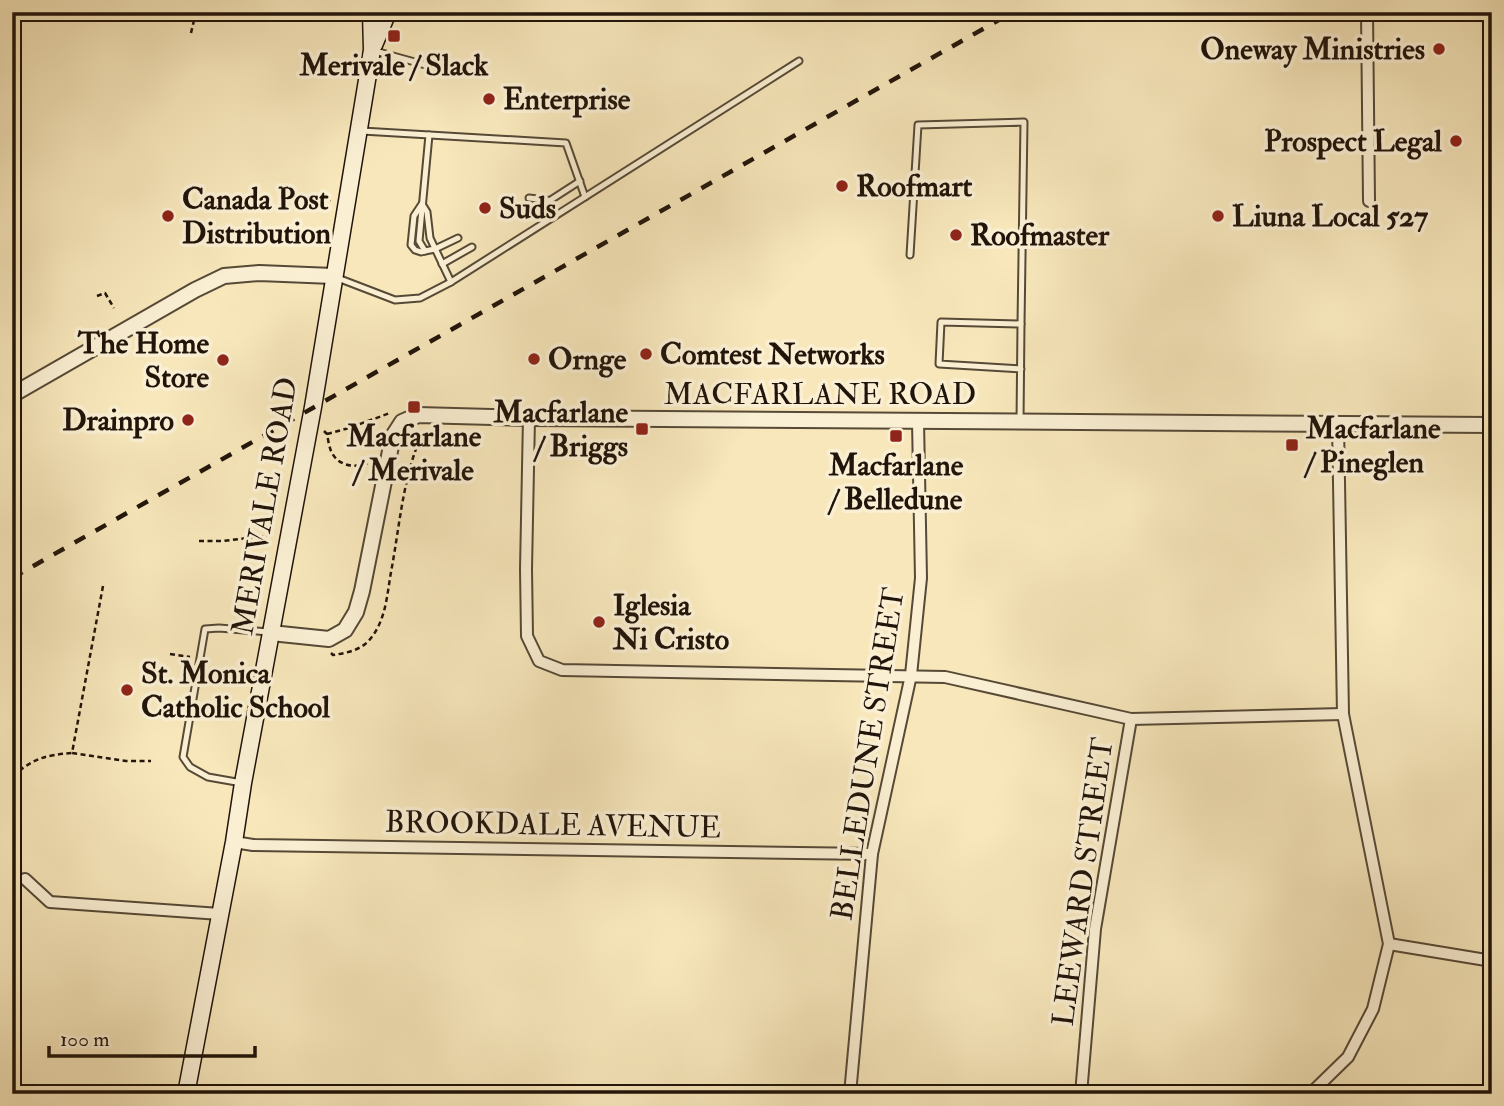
<svg xmlns="http://www.w3.org/2000/svg" width="1504" height="1106" font-family="'IM FELL Double Pica',serif">
<rect width="100%" height="100%" fill="#f7e7bb"/>
<filter id="stains"><feTurbulence type="fractalNoise" baseFrequency=".00286" numOctaves="4"/><feColorMatrix values="0 0 0 0 .2 0 0 0 0 .09 0 0 0 0 .02 0 0 0 .5 -.17"/></filter>
<radialGradient id="worn" r=".72"><stop offset=".6" stop-color="#630" stop-opacity="0"/><stop offset="1" stop-color="#630" stop-opacity=".3"/></radialGradient>
<g fill="none" stroke-linecap="round" stroke-linejoin="round">
<!-- service casing -->
<g stroke="#564936" stroke-width="9">
<g id="service">
<polyline points="375,51 440,69"/>
<polyline points="362,131 566,143 585,197"/>
<polyline points="429,135 419,241 425,251 435,249 458,238"/>
<polyline points="529,198 547,200"/>
<polyline points="529,214 580,181"/>
<polyline points="425,251 421,252 415,250 411,245 414,216 422,204 427,212 430,238 451,282"/>
<polyline points="910,255 918,125 1024,122 1021,324"/>
<polyline points="442,264 472,247"/>
<polyline points="335,277 395,300 420,298 451,282 799,61"/>
<polyline points="1020,422 1021,324 941,322 939,364 1021,369"/>
<polyline points="242,783 208,777 190,767 183,757 205,629 219,628 268,632"/>
</g>
</g>
<!-- minor casing -->
<g stroke="#564936" stroke-width="14">
<g id="minor">
<polyline points="1367,12 1369,201"/>
<polyline points="529,418 526,569 527,636 539,661 562,670 945,677 1131,719 1343,714"/>
<polyline points="234,842 253,845 872,854"/>
<polyline points="25,879 50,902 220,914"/>
<polyline points="1389,944 1492,961"/>
<polyline points="850,1094 872,854 911,675 921,578 918,421"/>
<polyline points="1081,1094 1095,929 1131,719"/>
<polyline points="1310,1094 1348,1057 1373,1009 1389,944 1343,714 1338,424"/>
</g>
</g>
<!-- tertiary casing -->
<g stroke="#564936" stroke-width="18">
<g id="tertiary">
<polyline points="12,395 195,290 224,276 259,273 333,276"/>
<polyline points="271,633 329,639 345,630 356,612 362,591 393,436 402,422 418,415 529,418 1492,425"/>
</g>
</g>
<!-- secondary casing -->
<g stroke="#21140a" stroke-width="19">
<g id="secondary">
<polyline points="374,45 388,12"/>
<polyline points="186,1094 234,842 243,783 313,407 372,50 371,12"/>
</g>
</g>
<!-- path -->
<g stroke="#21140a" stroke-width="2.5" stroke-dasharray="5 3.5" stroke-linecap="butt">
<polyline points="191,33 196,12"/>
<polyline points="285,192 331,200"/>
<polyline points="97,296 105,293 114,308"/>
<path d="M 324,431 L 327,434 C 328,439 329,446 331,451 C 339,469 361,469 375,459"/>
<polyline points="327,434 349,428 390,413"/>
<polyline points="199,541 222,541 274,535"/>
<polyline points="103,586 72,753 126,761 151,761"/>
<path d="M 331,653 L 333,655 C 347,653 362,650 371,638 C 386,619 387,595 391,572 C 400,525 403,473 424,430"/>
<polyline points="170,654 190,657"/>
<path d="M 12,774 L 15,774 C 35,758 46,755 72,753"/>
</g>
<!-- service -->
<use href="#service" stroke="#faefd3" stroke-width="5"/>
<!-- minor -->
<use href="#minor" stroke="#faefd3" stroke-width="10"/>
<!-- tertiary -->
<use href="#tertiary" stroke="#faefd3" stroke-width="14"/>
<!-- secondary -->
<use href="#secondary" stroke="#faefd3" stroke-width="16"/>
<!-- rail -->
<polyline stroke="#21140a" stroke-width="4.5" stroke-dasharray="12 12" stroke-linecap="butt" points="12,578 1013,12"/>
</g>
<!-- markers -->
<g fill="#8f2418" stroke="#faefd3" stroke-width="2.5">
<rect x="387" y="29" width="14" height="14" rx="3.5"/>
<circle cx="1439" cy="49" r="7"/>
<circle cx="489" cy="99" r="7"/>
<circle cx="1456" cy="141" r="7"/>
<circle cx="842" cy="186" r="7"/>
<circle cx="485" cy="208" r="7"/>
<circle cx="168" cy="216" r="7"/>
<circle cx="1218" cy="216" r="7"/>
<circle cx="956" cy="235" r="7"/>
<circle cx="646" cy="354" r="7"/>
<circle cx="534" cy="359" r="7"/>
<circle cx="223" cy="360" r="7"/>
<rect x="407" y="400" width="14" height="14" rx="3.5"/>
<circle cx="188" cy="420" r="7"/>
<rect x="635" y="422" width="14" height="14" rx="3.5"/>
<rect x="889" y="429" width="14" height="14" rx="3.5"/>
<rect x="1285" y="438" width="14" height="14" rx="3.5"/>
<circle cx="599" cy="622" r="7"/>
<circle cx="127" cy="690" r="7"/>
</g>
<g text-anchor="middle" dominant-baseline="central" stroke-width="7" stroke-linejoin="round" paint-order="stroke">
<!-- poi labels -->
<g font-size="30" font-weight="bold" fill="#21140a" stroke="#faefd3" text-anchor="start">
<text x="1425" y="49" text-anchor="end">Oneway Ministries</text>
<text x="394" y="65" text-anchor="middle">Merivale / Slack</text>
<text x="503" y="99">Enterprise</text>
<text x="1442" y="141" text-anchor="end">Prospect Legal</text>
<text x="856" y="186">Roofmart</text>
<text x="182" y="199">Canada Post<tspan x="182" dy="34">Distribution</tspan></text>
<text x="499" y="208">Suds</text>
<text x="1232" y="216">Liuna Local 527</text>
<text x="970" y="235">Roofmaster</text>
<text x="209" y="343" text-anchor="end">The Home<tspan x="209" dy="34">Store</tspan></text>
<text x="660" y="354">Comtest Networks</text>
<text x="548" y="359">Ornge</text>
<text x="628" y="412" text-anchor="end">Macfarlane<tspan x="628" dy="34">/ Briggs</tspan></text>
<text x="174" y="420" text-anchor="end">Drainpro</text>
<text x="1306" y="428">Macfarlane<tspan x="1306" dy="34">/ Pineglen</tspan></text>
<text x="414" y="436" text-anchor="middle">Macfarlane<tspan x="414" dy="34">/ Merivale</tspan></text>
<text x="896" y="465" text-anchor="middle">Macfarlane<tspan x="896" dy="34">/ Belledune</tspan></text>
<text x="613" y="605">Iglesia<tspan x="613" dy="34">Ni Cristo</tspan></text>
<text x="141" y="673">St. Monica<tspan x="141" dy="34">Catholic School</tspan></text>
</g>
<!-- street labels -->
<g font-size="30" fill="#21140a" stroke="#faefd3">
<text x="820" y="394">MACFARLANE ROAD</text>
<text transform="translate(265 506) rotate(-80)">MERIVALE ROAD</text>
<text transform="translate(868 754) rotate(-81)">BELLEDUNE STREET</text>
<text transform="translate(553 825) rotate(1)">BROOKDALE AVENUE</text>
<text transform="translate(1083 882) rotate(-82)">LEEWARD STREET</text>
</g>
</g>
<!-- margin -->
<rect width="1504" height="1106" fill="none" stroke="#f7e7bb" stroke-width="42"/>
<rect x="14" y="14" width="1476" height="1078" fill="none" stroke="#21140a" stroke-width="3.5"/>
<rect x="21" y="21" width="1462" height="1064" fill="none" stroke="#21140a" stroke-width="2"/>
<!-- scale -->
<path d="M49 1046v10h206v-10" fill="none" stroke="#21140a" stroke-width="3.5"/>
<text x="60" y="1046" font-size="21" fill="#21140a" stroke="#faefd3" stroke-width="5" paint-order="stroke">100 m</text>
<rect width="100%" height="100%" filter="url(#stains)"/>
<rect width="100%" height="100%" fill="url(#worn)"/>
</svg>
